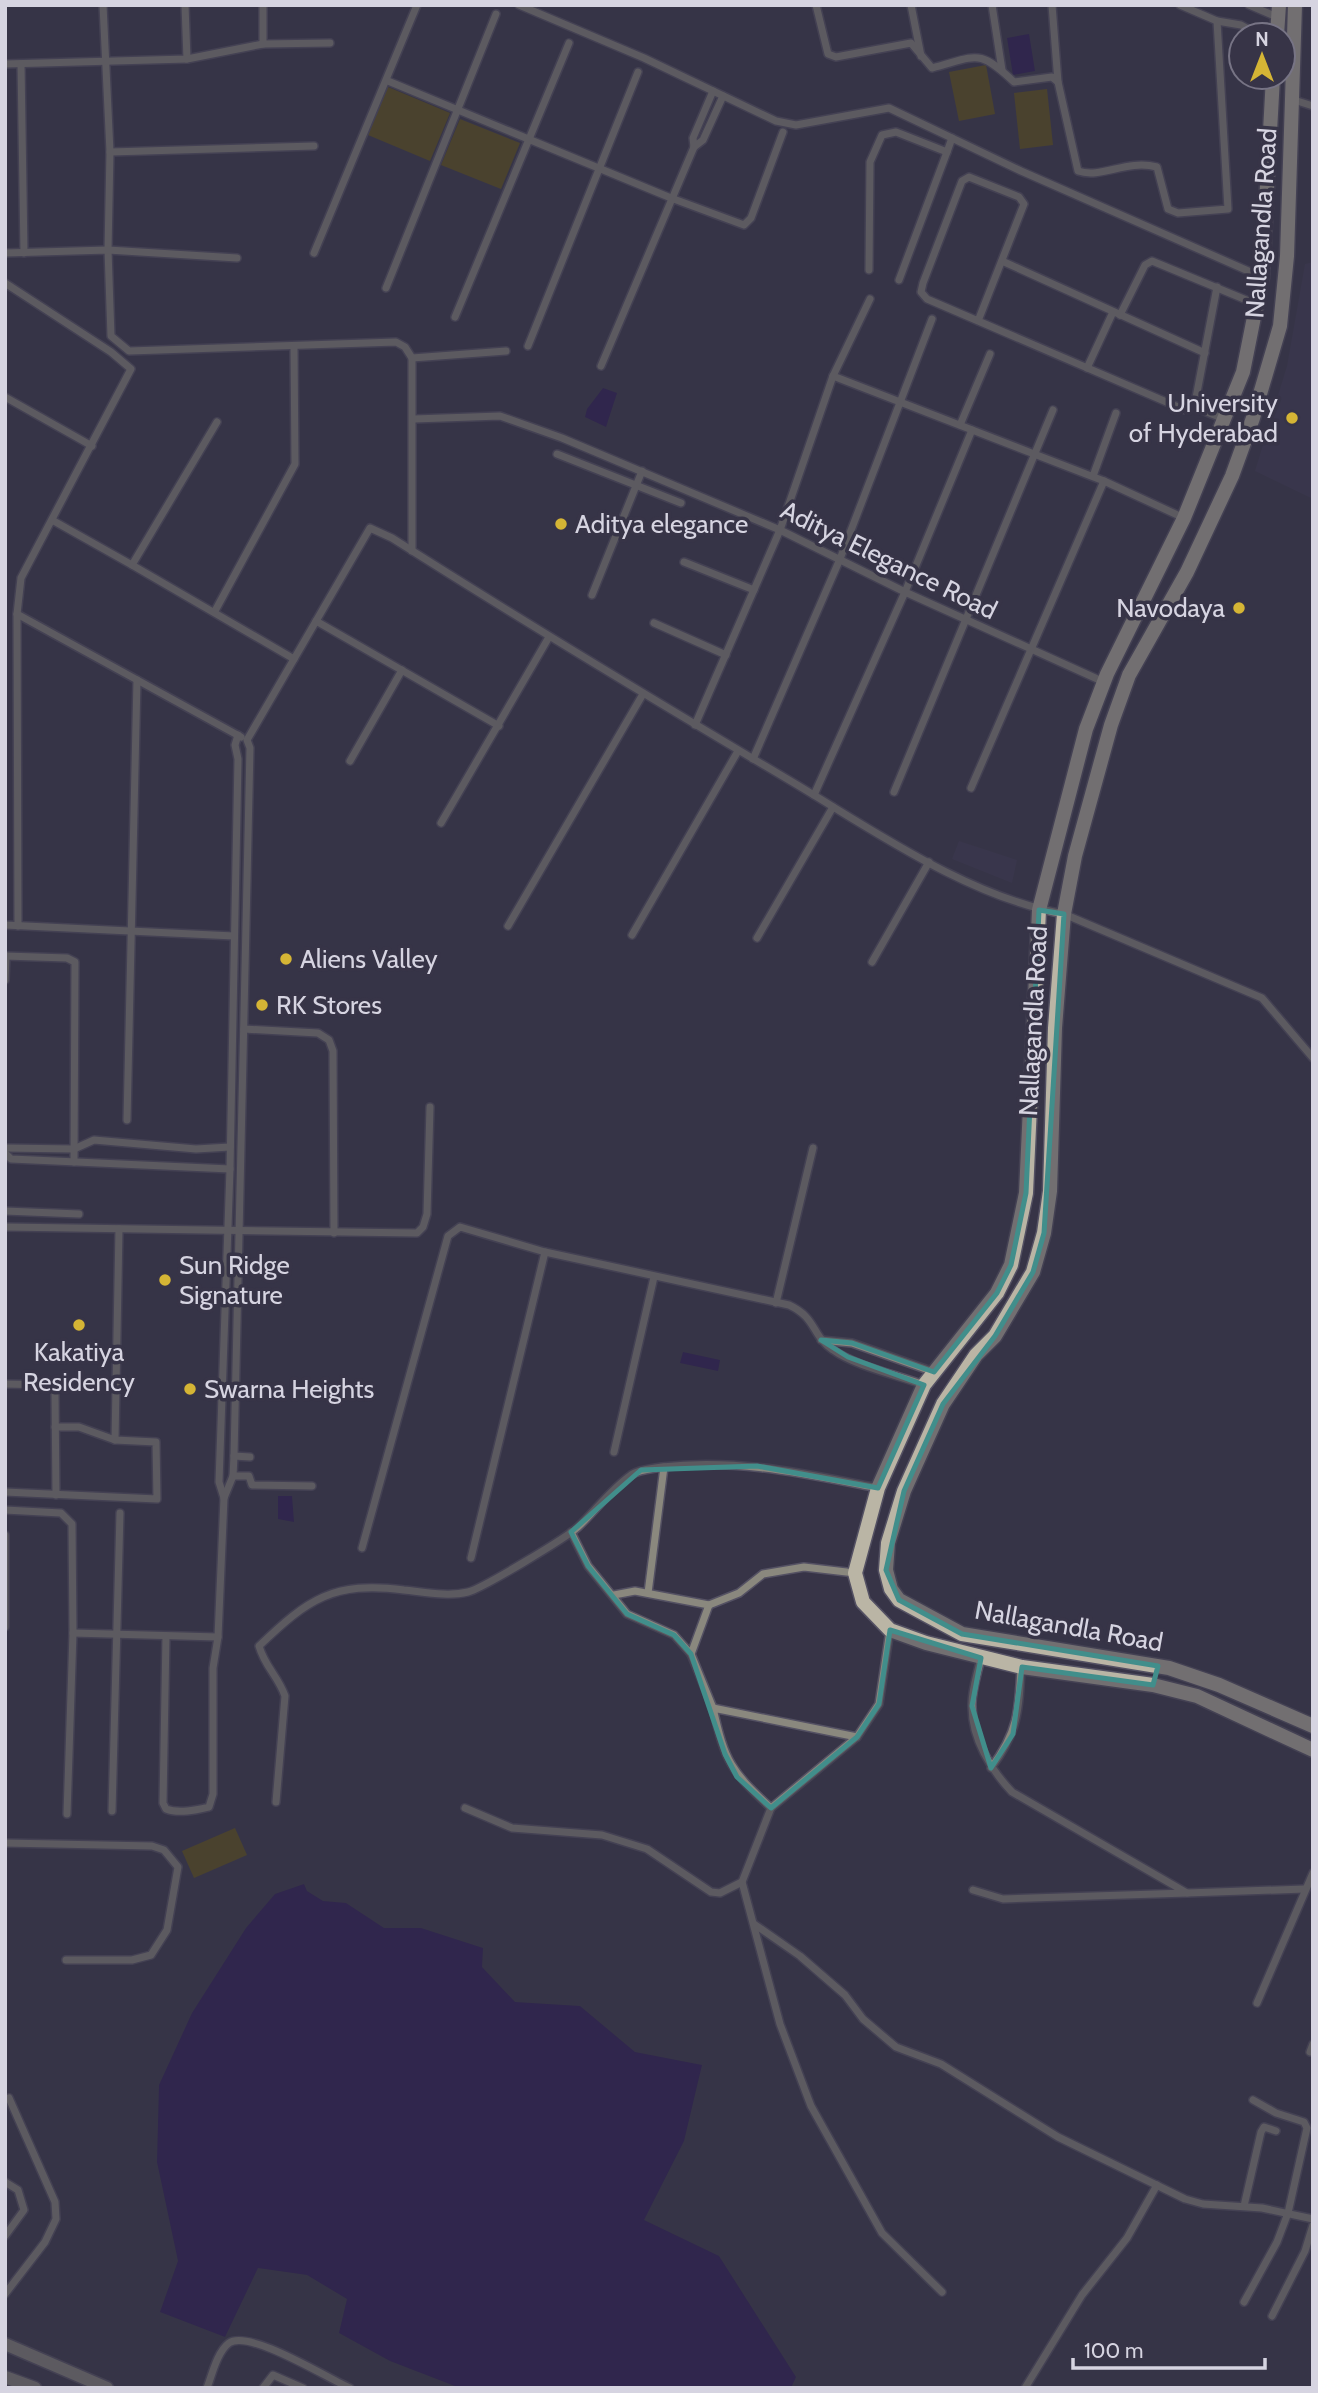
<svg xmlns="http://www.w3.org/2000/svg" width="1318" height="2393" font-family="Cabin,sans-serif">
<rect width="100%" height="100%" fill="#373447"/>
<!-- built -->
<g fill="#3d3953">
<polygon points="1313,262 1313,499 1255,471 1287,366 1305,264"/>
<polygon points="959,841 1017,860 1012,883 952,859"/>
</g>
<!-- green -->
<g fill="#625311">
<polygon points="986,65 995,114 959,121 949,72"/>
<polygon points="388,87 450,113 430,161 368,135"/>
<polygon points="1047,89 1053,145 1020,149 1014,93"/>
<polygon points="460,119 520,143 501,189 441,165"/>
<polygon points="235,1828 247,1855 194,1878 182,1851"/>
</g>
<!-- water -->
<g fill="#281654">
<polygon points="1029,34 1035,71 1013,75 1007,38"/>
<polygon points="603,388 617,393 606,427 585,417 587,409"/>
<polygon points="683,1352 720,1360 718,1371 680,1363"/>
<polygon points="278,1496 292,1496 294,1522 278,1519"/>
<polygon points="304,1884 307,1891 323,1901 346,1903 384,1928 421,1928 483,1948 482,1967 515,2002 580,2006 635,2052 702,2065 684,2141 644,2220 719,2256 796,2377 791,2388 460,2388 390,2361 339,2333 347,2299 307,2275 258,2268 225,2337 160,2312 178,2261 157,2162 159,2085 192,2013 246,1928 275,1894"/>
</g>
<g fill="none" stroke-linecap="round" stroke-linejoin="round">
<!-- minor casing -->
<g stroke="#545163" stroke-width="10">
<g id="minor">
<polyline points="103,5 110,152 108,250 111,336 129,351 396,342 405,347 412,358 412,551"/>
<polyline points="185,5 187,59"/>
<polyline points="519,5 644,58 776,121 796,125 889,108 1021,171 1262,277"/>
<path d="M 816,5 L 828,54 L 836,57 L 911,43 L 932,68 C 978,56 978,48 1014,82 L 1052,77 L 1058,82 L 1078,171 C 1102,179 1126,159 1157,167 L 1168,209 L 1178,213 L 1228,209 L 1217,21"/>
<polyline points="911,5 921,56"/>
<polyline points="992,5 1002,70"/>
<polyline points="1052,5 1058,82"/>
<polyline points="1180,5 1217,21 1241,25 1259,35"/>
<polyline points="1249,5 1277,17"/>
<polyline points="263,44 263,5"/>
<polyline points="5,64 187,59 263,44 330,43"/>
<polyline points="21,64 24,253"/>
<polyline points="388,81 671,198 744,225 751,218 783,132"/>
<polyline points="1294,100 1313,106"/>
<polyline points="694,147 703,140 723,96"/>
<polyline points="110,152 314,146"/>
<polyline points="5,253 108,250 237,258"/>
<polyline points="314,253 417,5"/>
<polyline points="1002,261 1205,353"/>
<polyline points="869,270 870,162 882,135 896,132 947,152 952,138"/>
<polyline points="899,280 947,152"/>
<polyline points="5,283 111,352 131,369 21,578 17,614 18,926"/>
<polyline points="386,288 496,14"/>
<polyline points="870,299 833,376 1104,481 1184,518"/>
<polyline points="1120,315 1145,265 1152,261 1256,304"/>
<polyline points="455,317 569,43"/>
<polyline points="978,321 1024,204 1019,197 969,177 962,181 923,283 921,292 927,299 1185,410 1195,403 1217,287"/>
<polyline points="528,346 638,72"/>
<polyline points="412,358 506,351"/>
<polyline points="601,366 694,147 693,138 713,91"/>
<polyline points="1087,368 1113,312"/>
<polyline points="5,397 92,446"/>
<polyline points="1202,410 1224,419"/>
<polyline points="414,419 500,416 562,438 780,530 905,592 1104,682"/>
<polyline points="217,422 132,565 294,659"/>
<polyline points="960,425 990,354"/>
<polyline points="557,454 681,503"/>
<polyline points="1093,476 1116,413"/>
<polyline points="52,520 132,565"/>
<polyline points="684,562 754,590"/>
<polyline points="592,595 642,471"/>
<polyline points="215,611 295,464 294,346"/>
<polyline points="17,614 241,737"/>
<polyline points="316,621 499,726"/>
<polyline points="654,623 726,655"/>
<polyline points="695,725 780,530 833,376"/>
<polyline points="753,759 840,559 932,319"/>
<polyline points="350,761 402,670"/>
<polyline points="971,788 1104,481"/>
<polyline points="894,792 1053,410"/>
<polyline points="814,795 905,592 972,430"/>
<polyline points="441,823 549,637"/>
<polyline points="5,925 234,936"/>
<polyline points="508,926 643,694"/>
<polyline points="632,935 738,751"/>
<polyline points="757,938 833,807"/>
<polyline points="5,956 67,958 75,962 74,1162"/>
<polyline points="872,962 929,862"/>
<polyline points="5,980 6,956"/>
<polyline points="244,1029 318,1033 329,1040 333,1051 334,1233"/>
<polyline points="127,1120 137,680"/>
<polyline points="5,1148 74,1149 94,1140 196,1149 230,1147"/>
<polyline points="5,1153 11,1159 230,1169"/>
<polyline points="5,1211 79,1214"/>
<polyline points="5,1227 417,1233 423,1227 427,1214 430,1107"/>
<polyline points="776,1303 813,1148"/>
<polyline points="821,1340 852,1343 934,1372"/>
<polyline points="5,1384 51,1385 55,1393 56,1495"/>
<polyline points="115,1440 119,1229"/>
<polyline points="614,1452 654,1277"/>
<polyline points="234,1456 250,1457"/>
<polyline points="233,1476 249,1476 252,1485 312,1486"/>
<polyline points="5,1492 157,1499 156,1442 115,1440 79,1427 55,1427"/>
<path d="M 224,1498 L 233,1476 L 234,1456 L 250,748 L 247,740 L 370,528 L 392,538 C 524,622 659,703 794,783 C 876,832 969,897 1064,914 L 1262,998 L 1313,1058"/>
<polyline points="5,1510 61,1513 72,1524 73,1633 67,1814"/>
<polyline points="571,1532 588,1566 627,1614 674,1635 691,1654"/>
<polyline points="5,1535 5,1627"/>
<path d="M 362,1548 L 448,1236 L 460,1227 L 545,1252 L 789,1305 C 817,1318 811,1335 833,1350 C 855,1366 897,1375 924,1385"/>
<polyline points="471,1558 545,1252"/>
<polyline points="648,1593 664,1467"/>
<polyline points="614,1595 635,1591 709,1605"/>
<polyline points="890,1630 879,1704 857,1737 771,1808 742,1882 780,2024 811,2106 882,2233 942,2292"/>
<polyline points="73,1633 218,1637"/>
<path d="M 166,1636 L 163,1803 L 166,1809 C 179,1814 196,1810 209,1807 L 213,1794 L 213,1668 L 218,1637 L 224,1498 L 219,1482 L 230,1169 L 238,759 L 235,745 L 238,735"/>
<path d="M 981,1657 C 978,1673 971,1691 972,1707 C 972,1739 991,1770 1012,1792 L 1187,1893 L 1305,1889"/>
<polyline points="713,1708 691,1654 709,1605 739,1593 763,1574 804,1567 855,1573"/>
<path d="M 991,1768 C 1018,1732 1019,1711 1021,1667"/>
<path d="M 276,1802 L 285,1696 C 278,1676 265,1667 259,1646 C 308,1599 333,1581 404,1590 C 424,1592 448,1597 468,1592 C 483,1588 566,1538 578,1527 C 596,1510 611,1489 631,1475 C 640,1469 652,1469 662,1467 C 736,1458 806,1474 878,1488"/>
<polyline points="465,1808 512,1828 602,1835 647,1849 711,1892 720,1893 742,1882"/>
<path d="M 771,1808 C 731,1771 725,1762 713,1708 L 857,1737"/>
<polyline points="112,1811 120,1513"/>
<polyline points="5,1843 152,1846 164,1850 178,1867 167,1930 151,1955 132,1960 66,1960"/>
<polyline points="973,1890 1003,1899 1187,1893"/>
<polyline points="754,1924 800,1956 845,1995 863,2019 896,2047 941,2064 1058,2137 1185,2199 1203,2204 1262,2208 1313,2219"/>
<polyline points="1257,2003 1313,1873"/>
<polyline points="1310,2052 1313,2044"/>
<polyline points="5,2182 18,2190 24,2210 5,2236"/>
<polyline points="1244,2206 1261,2132 1264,2127 1276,2131"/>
<polyline points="5,2294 45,2242 56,2219 55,2202 9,2098"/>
<polyline points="1244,2302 1277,2242 1288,2213 1307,2128 1304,2122 1276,2113 1253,2100"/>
<polyline points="1272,2316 1305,2251 1313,2225"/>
<path d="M 207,2388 C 212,2375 217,2352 229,2343 C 249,2329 327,2378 350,2388"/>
<polyline points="263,2388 273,2375 303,2388"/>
<polyline points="1025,2388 1082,2295 1127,2238 1157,2185"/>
</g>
</g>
<!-- tertiary casing -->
<g stroke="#545163" stroke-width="15">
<g id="tertiary">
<polyline points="5,2344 107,2388"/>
<polyline points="5,2377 35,2388"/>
</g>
</g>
<!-- secondary casing -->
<g stroke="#545163" stroke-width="17">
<g id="secondary">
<polyline points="1295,5 1287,256 1280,326 1253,418 1232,476 1187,572 1129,675 1111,725 1075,856 1064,914 1055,1028 1050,1191 1044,1233 1033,1272 995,1336 976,1355 943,1404 904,1491 888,1543 886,1570 891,1589 899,1600 962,1634 1169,1668 1219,1685 1313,1726"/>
<polyline points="1277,35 1279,5"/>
<polyline points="1273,77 1262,277 1243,372 1184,518 1107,674 1086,729 1039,910 1026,1193 1011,1265 997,1293 924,1385 878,1488 855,1573 863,1602 890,1630 926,1643 1022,1667 1153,1685 1197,1696 1313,1750"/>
</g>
</g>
<!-- minor -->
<use href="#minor" stroke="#8a887e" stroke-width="7"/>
<!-- tertiary -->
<use href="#tertiary" stroke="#8a887e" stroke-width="12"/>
<!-- secondary -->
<use href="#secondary" stroke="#bab5a5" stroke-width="14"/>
</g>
<!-- marked area -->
<path d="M0 0H1318V2393H0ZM 1039,910 L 1064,914 L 1044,1233 L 1033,1272 L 995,1336 L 943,1404 L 904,1491 L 886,1570 L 899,1600 L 962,1634 L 1158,1666 L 1153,1685 L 1022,1667 L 1013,1734 L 991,1768 L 972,1706 L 981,1658 L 890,1630 L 879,1704 L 857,1737 L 771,1808 L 737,1777 L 725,1754 L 691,1654 L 674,1635 L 627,1614 L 588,1566 L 571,1532 L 641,1470 L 757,1466 L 878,1488 L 924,1385 L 848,1357 L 821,1340 L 852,1343 L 934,1372 L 997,1293 L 1011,1265 L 1026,1193 Z" fill="#373447" fill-opacity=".55" fill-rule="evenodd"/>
<path fill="none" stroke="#418e8b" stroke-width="5" stroke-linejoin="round" d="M 1039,910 L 1064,914 L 1044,1233 L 1033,1272 L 995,1336 L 943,1404 L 904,1491 L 886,1570 L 899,1600 L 962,1634 L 1158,1666 L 1153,1685 L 1022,1667 L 1013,1734 L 991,1768 L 972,1706 L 981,1658 L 890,1630 L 879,1704 L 857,1737 L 771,1808 L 737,1777 L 725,1754 L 691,1654 L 674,1635 L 627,1614 L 588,1566 L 571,1532 L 641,1470 L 757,1466 L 878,1488 L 924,1385 L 848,1357 L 821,1340 L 852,1343 L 934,1372 L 997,1293 L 1011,1265 L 1026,1193 Z"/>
<!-- markers -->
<g fill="#d5b535" stroke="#373447" stroke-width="2.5">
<circle cx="1292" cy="418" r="7"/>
<circle cx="561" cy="524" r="7"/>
<circle cx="1239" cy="608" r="7"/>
<circle cx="286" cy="959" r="7"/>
<circle cx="262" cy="1005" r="7"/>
<circle cx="165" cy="1280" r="7"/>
<circle cx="79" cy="1325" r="7"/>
<circle cx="190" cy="1389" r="7"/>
</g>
<g text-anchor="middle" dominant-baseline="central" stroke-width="7" stroke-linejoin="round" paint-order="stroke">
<!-- street labels -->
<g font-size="26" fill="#d6d4e1" stroke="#373447">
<text transform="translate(1261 223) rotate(-86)">Nallagandla Road</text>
<text transform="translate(889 560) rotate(26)">Aditya Elegance Road</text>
<text transform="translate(1033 1021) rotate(-87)">Nallagandla Road</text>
<text transform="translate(1069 1626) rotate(10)">Nallagandla Road</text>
</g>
<!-- poi labels -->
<g font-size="26" fill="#d6d4e1" stroke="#373447" text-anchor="start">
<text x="1278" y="403" text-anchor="end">University<tspan x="1278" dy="30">of Hyderabad</tspan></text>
<text x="575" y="524">Aditya elegance</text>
<text x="1225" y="608" text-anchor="end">Navodaya</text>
<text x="300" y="959">Aliens Valley</text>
<text x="276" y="1005">RK Stores</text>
<text x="179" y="1265">Sun Ridge<tspan x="179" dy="30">Signature</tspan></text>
<text x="79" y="1352" text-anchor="middle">Kakatiya<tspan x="79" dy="30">Residency</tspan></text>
<text x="204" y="1389">Swarna Heights</text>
</g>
</g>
<!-- border -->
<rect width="1318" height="2393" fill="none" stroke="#d6d4e1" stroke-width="14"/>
<!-- north arrow -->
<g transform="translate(1262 56)"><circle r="33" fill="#373447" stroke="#777485" stroke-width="2"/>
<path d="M0-5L12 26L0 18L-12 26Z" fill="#d5b535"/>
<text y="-10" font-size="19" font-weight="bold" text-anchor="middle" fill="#d6d4e1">N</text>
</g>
<!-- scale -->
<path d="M1073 2358v10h192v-10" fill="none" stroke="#d6d4e1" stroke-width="3.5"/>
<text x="1084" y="2358" font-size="21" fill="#d6d4e1" stroke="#373447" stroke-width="5" paint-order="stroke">100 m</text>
</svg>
